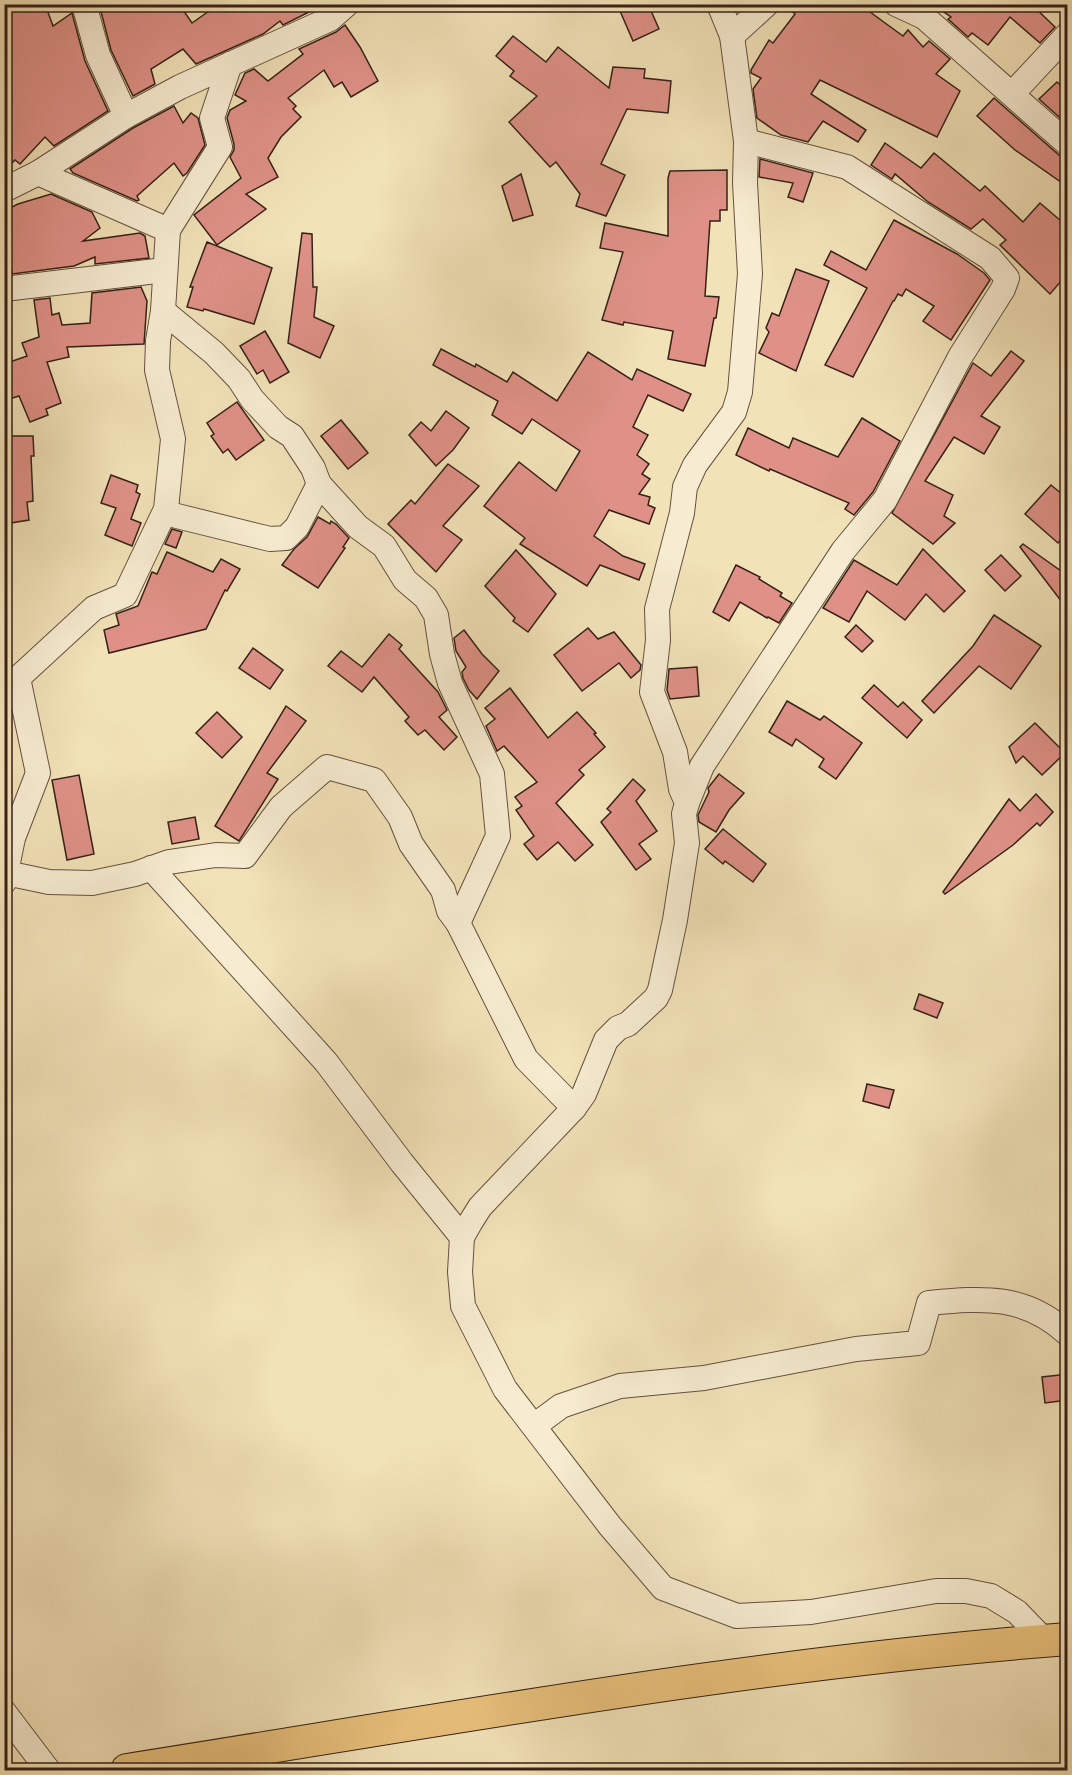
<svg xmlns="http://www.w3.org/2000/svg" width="1072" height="1775" font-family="'IM FELL Double Pica',serif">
<rect width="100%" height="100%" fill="#f2e2b8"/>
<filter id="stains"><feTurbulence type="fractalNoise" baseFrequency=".00333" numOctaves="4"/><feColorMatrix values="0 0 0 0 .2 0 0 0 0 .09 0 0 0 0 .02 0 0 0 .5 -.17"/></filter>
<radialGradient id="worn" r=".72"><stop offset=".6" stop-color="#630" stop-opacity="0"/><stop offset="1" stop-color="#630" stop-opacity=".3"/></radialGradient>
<!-- building -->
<g fill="#df9187" stroke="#362117" stroke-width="1.5">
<polygon points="12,4 45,4 53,26 72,13 85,61 108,111 54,146 45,137 20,164 15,160 4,171 4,111 12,102 4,85 4,33 11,31 5,12 14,9"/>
<polygon points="99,4 179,4 192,23 219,4 325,4 283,25 280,21 263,34 196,64 183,49 151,69 155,84 133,96 111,50"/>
<polygon points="617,4 648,4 659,29 633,41"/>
<polygon points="784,4 859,4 903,36 908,30 923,47 929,41 950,59 936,74 960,91 937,137 820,80 811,94 866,130 858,142 823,121 808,142 781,135 757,118 753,89 761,78 751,73 751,70 769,40 773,43 795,14"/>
<polygon points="932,4 1031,4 1055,27 1040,43 1010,17 988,45 972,33 968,37 948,19 951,17"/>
<polygon points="345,25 360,47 378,81 351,97 342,82 334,87 324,70 288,98 296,106 293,109 301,117 281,137 268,158 278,177 246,194 266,209 217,245 194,215 241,178 230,157 234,150 234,144 227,118 230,110 246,101 235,95 245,73 254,69 268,81 303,54 299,49 336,32"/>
<polygon points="513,36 546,62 558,47 609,88 613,67 645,69 644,78 671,81 668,113 627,109 601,164 625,175 606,216 576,206 580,194 556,162 550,167 509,122 537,96 510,76 514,71 496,56"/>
<polygon points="1057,82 1068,92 1068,125 1039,99"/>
<polygon points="994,98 1059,155 1068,158 1068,187 1015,150 977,116"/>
<polygon points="174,106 183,123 191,113 198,118 205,145 187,173 183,176 174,163 137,196 139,200 137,201 73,173 70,169 133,128"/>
<polygon points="885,143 921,168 934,153 980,191 985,186 1023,222 1040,203 1068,227 1068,273 1050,294 1000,245 1006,240 983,219 971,229 928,202 895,174 892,179 871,165"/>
<polygon points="760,159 813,173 803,202 788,197 793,183 759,177"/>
<polygon points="727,170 727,210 720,210 720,221 710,221 705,296 719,297 716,318 714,318 705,366 668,359 673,331 624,322 623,325 602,320 623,252 600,248 605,223 668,236 668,178 670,171"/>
<polygon points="521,174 533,215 513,221 502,186"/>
<polygon points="51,194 92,212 100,228 83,241 140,233 145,236 149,258 95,264 95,257 74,266 12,274 7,230 4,232 4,211 18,204"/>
<polygon points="894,220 957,254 984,273 990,280 951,340 923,321 934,306 906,289 902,296 898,294 894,301 893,301 853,377 825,365 867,288 824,265 831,251 866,270"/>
<polygon points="302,233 312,234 313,287 317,287 314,317 334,326 320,358 288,343"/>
<polygon points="207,242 272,268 254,324 204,309 203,311 187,307 193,287 190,287"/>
<polygon points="796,269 829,281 796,371 759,353 769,332 766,328 772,313 779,316"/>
<polygon points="141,287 147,301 144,344 67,347 69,357 47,362 61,403 46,409 48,415 30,422 19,396 9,399 4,387 4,364 27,356 22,343 39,337 34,300 50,298 52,315 59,313 62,325 90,323 92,293"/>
<polygon points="265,331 289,372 270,383 263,370 257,374 240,346"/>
<polygon points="441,349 475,367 476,364 507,382 513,372 557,401 588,352 632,380 637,369 691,394 683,411 648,395 633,427 648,435 637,455 649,464 642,474 650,479 639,494 650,497 648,505 655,508 649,524 609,510 594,536 623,556 645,564 639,580 600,565 587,586 520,544 525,538 484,506 519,462 556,491 580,451 532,419 522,434 492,415 498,401 433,365"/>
<polygon points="1011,351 1024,361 981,416 1000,427 984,454 954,437 925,481 953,495 944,516 955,523 933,544 892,513 973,363 991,376"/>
<polygon points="237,402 264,440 236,460 228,449 223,453 211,436 214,434 207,423"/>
<polygon points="446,411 469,428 453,450 436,466 409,435 421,422 431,431"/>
<polygon points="862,418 900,441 873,492 854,515 845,509 849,503 770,469 769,471 736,455 748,428 789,448 793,438 838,457"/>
<polygon points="341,420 368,453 348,469 321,436"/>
<polygon points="6,436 33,436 34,456 31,456 33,501 27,502 29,520 4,524"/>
<polygon points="448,464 479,486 443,526 462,540 436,572 388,524 411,500 415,504"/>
<polygon points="111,475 138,485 136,492 140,494 131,519 141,523 132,546 105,535 116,508 101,503"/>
<polygon points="1051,485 1068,499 1068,532 1058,543 1025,514"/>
<polygon points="318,517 330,524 331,521 336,524 349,538 343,547 345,548 318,588 282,565 294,549 307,537"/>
<polygon points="172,529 182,532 176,548 165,544"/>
<polygon points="1023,544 1068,576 1068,610 1020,547"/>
<polygon points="923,549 965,591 944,612 926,594 905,620 867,591 849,622 823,608 854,560 897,585"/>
<polygon points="516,550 556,594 528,632 513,621 515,618 485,586"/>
<polygon points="167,552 213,572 221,559 240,569 227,591 225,590 206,629 109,653 104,630 119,625 116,614 138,606 152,572 157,574"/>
<polygon points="1001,555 1021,576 1005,591 985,570"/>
<polygon points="736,565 760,577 759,579 782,593 780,596 792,603 779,623 768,617 767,618 740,602 729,621 713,612"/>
<polygon points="994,615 1041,646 1011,689 979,666 934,713 922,701 973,646"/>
<polygon points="856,625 873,641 862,652 845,637"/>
<polygon points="588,628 598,639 614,632 641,665 640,670 631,678 619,663 582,691 554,655"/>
<polygon points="464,630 482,654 499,671 477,699 469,690 463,678 462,672 466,667 456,651 454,638"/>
<polygon points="389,634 402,645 399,649 438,692 447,710 439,717 457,737 444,750 425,730 418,735 405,721 409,717 374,677 362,692 328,666 341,651 362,667"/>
<polygon points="253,648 283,670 270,689 239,668"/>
<polygon points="697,667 699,696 670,699 667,690 669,669"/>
<polygon points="874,685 898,707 903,702 922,720 907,738 862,698"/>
<polygon points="510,688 548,738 577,712 596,733 594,734 605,747 579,770 584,775 556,803 593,845 575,861 558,842 537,860 524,844 534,836 516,810 522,806 515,797 537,782 504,746 497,751 486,726 495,719 485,708"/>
<polygon points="787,701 820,720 824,716 862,743 836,779 819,767 824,759 796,739 792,746 769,732"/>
<polygon points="286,706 306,721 267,773 278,779 239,841 215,826"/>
<polygon points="217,712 242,737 222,758 196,733"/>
<polygon points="1035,723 1065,753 1042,775 1023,756 1016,763 1009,747"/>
<polygon points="719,774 744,793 729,810 716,832 699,822 698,815 709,792 708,788"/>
<polygon points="79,775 94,854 67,860 52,780"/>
<polygon points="633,779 645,790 636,801 657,831 639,844 651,859 636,870 601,822 611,812 607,809"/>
<polygon points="1036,794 1053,812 1040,826 1037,823 1013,845 945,894 943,892 1009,799 1020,811"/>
<polygon points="195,817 199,839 172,844 168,822"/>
<polygon points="723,829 766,864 753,882 725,861 723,864 705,849"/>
<polygon points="919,994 943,1003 937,1018 914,1009"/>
<polygon points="867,1084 894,1090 889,1108 863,1101"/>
<polygon points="1068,1374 1068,1400 1045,1403 1042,1377"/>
</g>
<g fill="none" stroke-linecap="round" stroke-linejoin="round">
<!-- minor casing -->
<g stroke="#65513f" stroke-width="26">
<g id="minor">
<polyline points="84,4 98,55 126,116"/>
<polyline points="719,4 732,36 746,141 745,183 750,274 740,392 734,412 695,465 685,487 682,513 657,609 658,640 652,692 675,752 681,789 687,803 684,814 687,843 675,920 660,990 656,998 628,1024 618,1028 606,1040 584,1094 574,1108 480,1207 470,1223 462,1237 460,1272 463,1306 505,1389 610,1526 663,1588 737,1616 811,1612 936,1591 966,1591 991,1596 1017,1612 1045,1641"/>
<polyline points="896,4 924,17 1068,144"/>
<polyline points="732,36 767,4"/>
<polyline points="1012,94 1068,34"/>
<polyline points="38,173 168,230"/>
<polyline points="4,190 38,173 126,116 180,87 330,19 347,4"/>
<polyline points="4,289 165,270"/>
<polyline points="163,311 214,353 239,379 252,399 278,427 292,436 313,468 319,484 358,527 384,546 405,580 426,598 436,615 442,654 450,683 492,774 498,836 458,923"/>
<polyline points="165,513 270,539 286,538 297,527 319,484"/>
<polyline points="687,803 702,766 843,551 885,500 960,357 1003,289 1007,278 990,258 847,167 746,141"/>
<polyline points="151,868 326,1062 402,1163 462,1237"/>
<polyline points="6,873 49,882 92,883 135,874 169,862 216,855 245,856 281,807 327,767 374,780 400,817 411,844 443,890 449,911 458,923 526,1059 574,1108"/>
<polyline points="4,882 13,838 38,773 18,678 94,608 125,595 166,509 173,439 157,370 158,341 163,311 168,230 220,147 212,118 230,64"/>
<path d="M 534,1426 L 561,1406 L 620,1386 L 704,1378 L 856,1349 L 918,1343 L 929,1303 C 983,1298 1025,1294 1068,1334"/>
<polyline points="4,1712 48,1770"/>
</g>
</g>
<!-- major casing -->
<g stroke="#362117" stroke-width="34">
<path id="major" d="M 127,1770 C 439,1721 752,1663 1068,1639"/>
</g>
<!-- minor -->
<use href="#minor" stroke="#f7ecd1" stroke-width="24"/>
<!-- major -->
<use href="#major" stroke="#e9c17c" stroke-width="32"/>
</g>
<!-- margin -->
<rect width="1072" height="1775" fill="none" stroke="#f2e2b8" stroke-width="24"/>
<rect x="6" y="6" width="1060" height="1763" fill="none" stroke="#362117" stroke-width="3"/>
<rect x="12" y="12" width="1048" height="1751" fill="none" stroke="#362117" stroke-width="1.5"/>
<rect width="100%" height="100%" filter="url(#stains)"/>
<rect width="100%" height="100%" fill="url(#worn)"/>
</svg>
